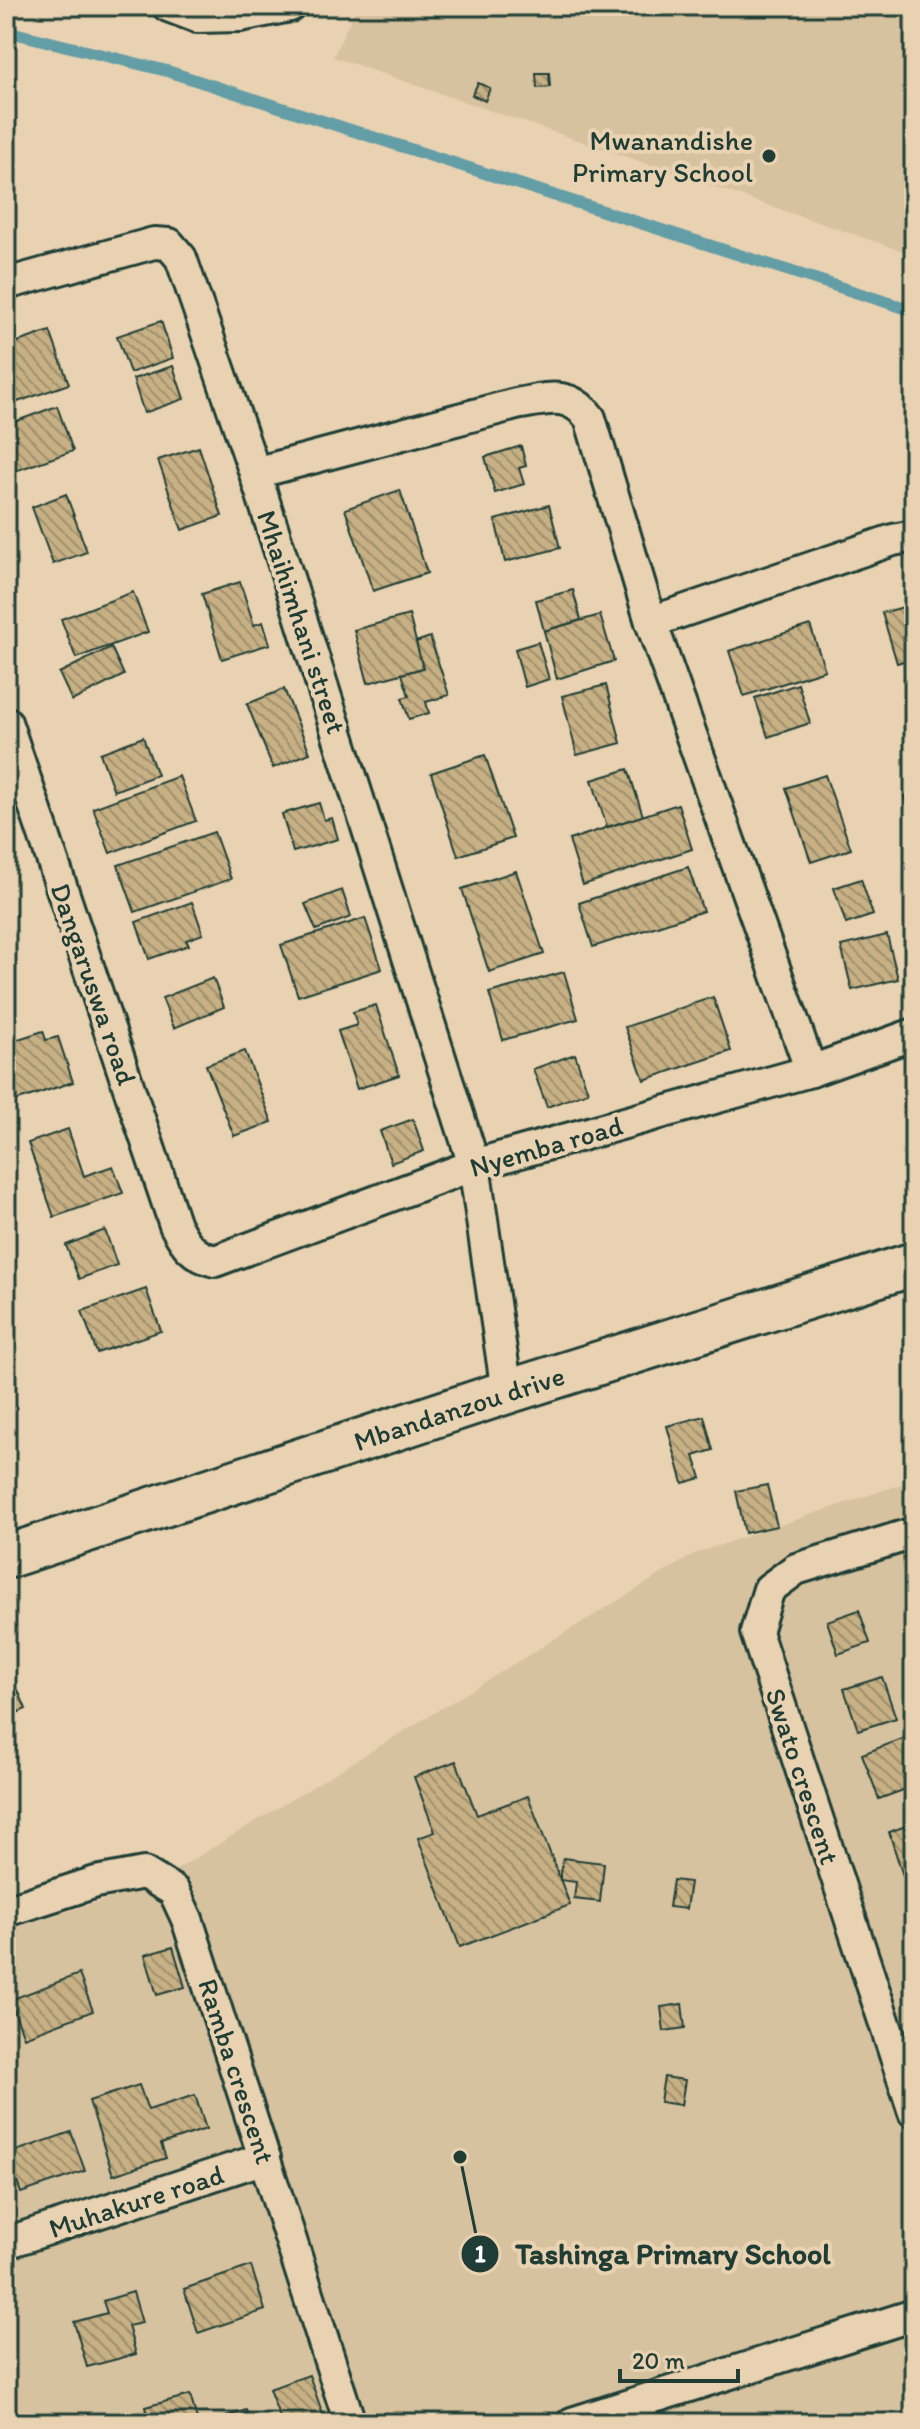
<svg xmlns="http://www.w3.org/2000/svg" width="920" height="2429" font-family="Itim,sans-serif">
<defs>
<pattern id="building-back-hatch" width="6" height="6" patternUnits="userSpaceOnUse" patternTransform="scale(2)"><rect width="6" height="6" fill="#c7b084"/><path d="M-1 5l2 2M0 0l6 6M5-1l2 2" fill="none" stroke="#a1906d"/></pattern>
</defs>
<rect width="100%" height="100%" fill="#e9d2b1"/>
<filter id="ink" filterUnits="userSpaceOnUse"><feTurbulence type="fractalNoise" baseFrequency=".0125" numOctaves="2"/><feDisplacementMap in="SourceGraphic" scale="16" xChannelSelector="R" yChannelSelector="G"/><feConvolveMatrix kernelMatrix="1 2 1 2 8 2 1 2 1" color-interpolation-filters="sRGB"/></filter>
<g filter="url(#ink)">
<!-- built -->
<g fill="#d7c2a0">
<polygon points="357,6 914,6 914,255 333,57"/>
<polygon points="914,1480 914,2423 6,2423 6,1930 148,1887 696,1553"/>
</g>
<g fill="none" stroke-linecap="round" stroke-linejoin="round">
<!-- stream -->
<polyline stroke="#639da5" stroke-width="12" points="6,31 167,71 914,311"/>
</g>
<!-- building -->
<g fill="url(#building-back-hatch)" stroke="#1f3d34" stroke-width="2">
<polygon points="536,73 549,73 550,87 537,88"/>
<polygon points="478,83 490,88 485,101 472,95"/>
<polygon points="161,321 173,358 130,373 117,336"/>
<polygon points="50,331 69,384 6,406 6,346"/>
<polygon points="173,366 184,399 144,413 133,379"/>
<polygon points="57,406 73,451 6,474 6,425"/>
<polygon points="521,446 526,466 519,468 524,484 495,493 485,457"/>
<polygon points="199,447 222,516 182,530 158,460"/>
<polygon points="400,490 427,573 373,591 345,509"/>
<polygon points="66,494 87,552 53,564 32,507"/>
<polygon points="549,505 560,548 505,562 495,520"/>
<polygon points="240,582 254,625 263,622 270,644 222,659 202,594"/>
<polygon points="573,590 581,620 544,631 536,600"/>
<polygon points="133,592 148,632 76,658 61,619"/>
<polygon points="914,604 914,658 897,663 882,613"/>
<polygon points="409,615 423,668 368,683 354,630"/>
<polygon points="600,615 614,661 557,679 544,631"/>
<polygon points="810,625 825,670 744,696 729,651"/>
<polygon points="430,637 449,695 426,702 429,713 409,719 402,698 409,696 402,674 423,668 416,642"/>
<polygon points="538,642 549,679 525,687 515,649"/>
<polygon points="111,647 124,675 72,701 59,673"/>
<polygon points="798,684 810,723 768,737 755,698"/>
<polygon points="606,685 621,743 577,755 562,696"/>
<polygon points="284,689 310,753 273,768 247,704"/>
<polygon points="143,737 157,775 114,791 100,753"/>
<polygon points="485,755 513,838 458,856 431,773"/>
<polygon points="628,769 643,816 607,827 592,780"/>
<polygon points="825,775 851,849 811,862 786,788"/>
<polygon points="179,776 196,821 110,853 93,808"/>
<polygon points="914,793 914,827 904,796"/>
<polygon points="319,803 324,820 332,818 338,839 293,852 282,814"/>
<polygon points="678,804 692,849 583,885 569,840"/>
<polygon points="214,832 231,879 135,912 118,865"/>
<polygon points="688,867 703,911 593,947 579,903"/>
<polygon points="516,871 544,954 489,972 462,889"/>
<polygon points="861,879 873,915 846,924 834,888"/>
<polygon points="342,890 351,917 316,930 305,904"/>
<polygon points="192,902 203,934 186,940 189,945 149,959 136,922"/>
<polygon points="365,918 382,969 298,996 281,945"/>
<polygon points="887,935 898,979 852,990 841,946"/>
<polygon points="564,972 578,1019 503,1040 489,993"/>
<polygon points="213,978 224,1007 174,1028 162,998"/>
<polygon points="713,997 731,1051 644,1080 625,1027"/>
<polygon points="376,1005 399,1075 357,1089 338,1031 357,1025 353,1012"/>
<polygon points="43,1031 46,1040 58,1037 73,1082 6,1104 6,1043"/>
<polygon points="245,1051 272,1122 234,1136 206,1065"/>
<polygon points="575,1054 588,1092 547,1107 533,1069"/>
<polygon points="413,1119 424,1151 391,1163 380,1131"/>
<polygon points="68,1129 84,1176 113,1166 123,1193 54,1217 28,1143"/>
<polygon points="105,1230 117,1265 79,1279 66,1245"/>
<polygon points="6,1270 17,1300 6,1304"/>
<polygon points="146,1289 161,1331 97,1353 82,1311"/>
<polygon points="704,1416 713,1450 694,1456 701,1478 683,1483 667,1426"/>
<polygon points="767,1485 777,1526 745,1533 736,1491"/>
<polygon points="859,1610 870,1643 838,1654 827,1621"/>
<polygon points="882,1677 896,1718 858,1730 844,1689"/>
<polygon points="18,1690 26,1709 6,1718 6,1695"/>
<polygon points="905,1738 914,1761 914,1786 879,1799 862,1754"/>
<polygon points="456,1761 477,1815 528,1796 570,1905 460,1947 418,1838 435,1832 414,1777"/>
<polygon points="914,1823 914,1884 913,1880 904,1879 889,1832"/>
<polygon points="563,1858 604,1863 600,1902 574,1899 576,1882 560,1880"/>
<polygon points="673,1880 690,1882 686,1909 669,1907"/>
<polygon points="173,1947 185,1987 157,1995 145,1955"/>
<polygon points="79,1974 93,2011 24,2037 10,2000"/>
<polygon points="682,2004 685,2028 664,2031 661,2007"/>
<polygon points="664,2077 685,2080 681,2105 660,2102"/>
<polygon points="139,2085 148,2110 195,2095 206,2129 161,2144 166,2158 113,2175 89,2101"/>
<polygon points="71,2132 85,2171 21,2193 7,2154"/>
<polygon points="251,2266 265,2310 198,2333 184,2289"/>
<polygon points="133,2292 142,2323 128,2326 136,2354 87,2367 74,2322 107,2313 103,2301"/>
<polygon points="309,2375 326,2423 282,2423 269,2389"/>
<polygon points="190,2395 198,2423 149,2423 145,2407"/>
<polygon points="246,2410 250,2423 208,2423"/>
</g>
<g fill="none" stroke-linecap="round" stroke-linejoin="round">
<!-- street casing -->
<g stroke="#1f3d34" stroke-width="36">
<g id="street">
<polyline points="168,6 197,17 240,16 290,6"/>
<polyline points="6,284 154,243 169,244 181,258 255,473 474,1165 507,1392"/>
<path d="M 255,473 L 516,404 C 547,399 568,390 590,418 L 651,622 L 811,1071"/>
<polyline points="651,622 893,540 914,536"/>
<path d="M 6,722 L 175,1225 C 185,1244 193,1256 215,1261 L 474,1165 L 811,1071 L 914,1034"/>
<polyline points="914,1533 796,1569 769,1589 756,1632 914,2112"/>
<polyline points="6,1911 96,1882 144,1873 174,1891 187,1919 350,2423"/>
<polyline points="6,2243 265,2158"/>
<polyline points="572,2423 914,2315"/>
</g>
</g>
<!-- secondary casing -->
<g stroke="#1f3d34" stroke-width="48">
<polyline id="secondary" points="6,1557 507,1392 914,1264"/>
</g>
<!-- street -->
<use href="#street" stroke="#e9d2b1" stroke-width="30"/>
<!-- secondary -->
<use href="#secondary" stroke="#e9d2b1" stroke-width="42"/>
</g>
</g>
<!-- markers -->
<circle fill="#1f3d34" stroke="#e9d2b1" stroke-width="3" cx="769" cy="156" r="8"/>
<g text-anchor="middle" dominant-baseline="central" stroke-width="8" stroke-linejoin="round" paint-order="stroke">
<!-- poi labels -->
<g font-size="28" fill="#1f3d34" stroke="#e9d2b1" text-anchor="end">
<text x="753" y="140">Mwanandishe<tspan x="753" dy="32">Primary School</tspan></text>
</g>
<!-- street labels -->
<g font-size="28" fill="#1f3d34" stroke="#e9d2b1">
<text transform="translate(302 622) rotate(72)">Mhaihimhani street</text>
<text transform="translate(94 984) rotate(71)">Dangaruswa road</text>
<text transform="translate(546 1146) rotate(-16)">Nyemba road</text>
<text transform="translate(459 1408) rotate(-18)">Mbandanzou drive</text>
<text transform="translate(803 1776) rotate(72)">Swato crescent</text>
<text transform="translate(237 2071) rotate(72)">Ramba crescent</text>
<text transform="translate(136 2201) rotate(-18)">Muhakure road</text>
</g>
</g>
<!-- callouts -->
<path fill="none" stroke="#1f3d34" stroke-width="3" d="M460 2157L480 2254"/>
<g fill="#1f3d34" stroke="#e9d2b1" stroke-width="3">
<circle cx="460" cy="2157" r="8"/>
<circle cx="480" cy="2254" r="20"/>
</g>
<g font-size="24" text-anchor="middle" font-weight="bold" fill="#fff">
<text x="480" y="2262">1</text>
</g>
<g font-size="30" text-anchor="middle" font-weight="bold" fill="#1f3d34" stroke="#e9d2b1" stroke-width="8" stroke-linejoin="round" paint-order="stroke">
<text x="673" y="2264">Tashinga Primary School</text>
</g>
<!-- margin -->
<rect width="920" height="2429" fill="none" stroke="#e9d2b1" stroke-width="32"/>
<rect x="16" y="16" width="888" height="2397" fill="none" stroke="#1f3d34" stroke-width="3" filter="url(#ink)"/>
<!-- scale -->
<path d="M620 2369v12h118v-12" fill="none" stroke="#1f3d34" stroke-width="4"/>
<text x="632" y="2369" font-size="24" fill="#1f3d34" stroke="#e9d2b1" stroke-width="6" paint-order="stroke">20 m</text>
</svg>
